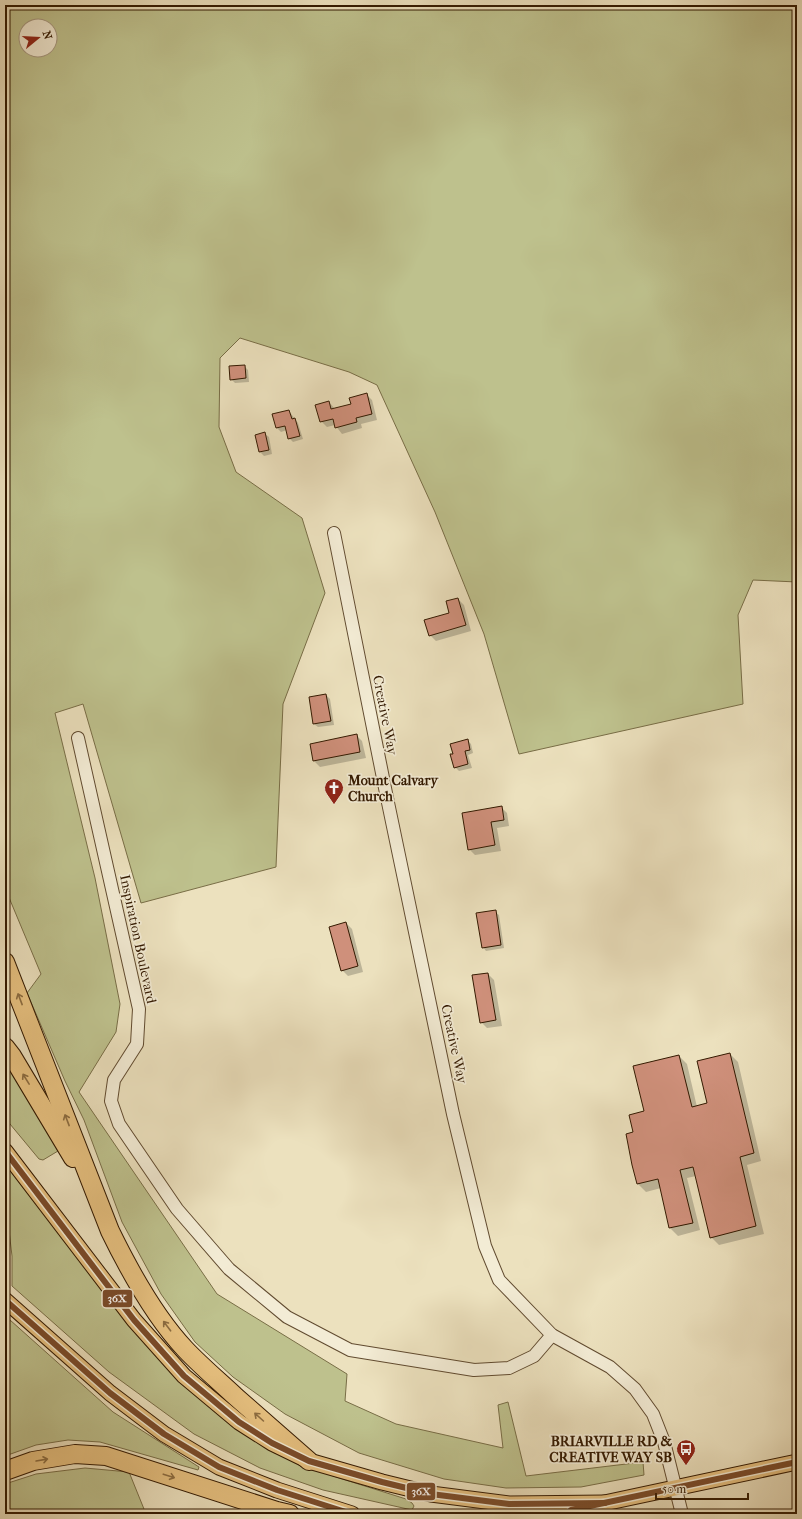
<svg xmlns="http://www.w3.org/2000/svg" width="802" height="1519" font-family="'IM FELL French Canon',serif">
<rect width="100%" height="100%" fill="#ece1be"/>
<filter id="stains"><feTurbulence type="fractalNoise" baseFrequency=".005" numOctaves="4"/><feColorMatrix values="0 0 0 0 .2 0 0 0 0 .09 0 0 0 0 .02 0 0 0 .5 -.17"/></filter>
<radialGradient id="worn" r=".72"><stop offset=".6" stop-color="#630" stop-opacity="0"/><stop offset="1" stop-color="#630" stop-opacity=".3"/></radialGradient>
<!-- green -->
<g fill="#bec18d" stroke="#786d46" fill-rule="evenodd">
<path d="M 5,5 L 797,5 L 797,582 L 753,580 L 738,615 L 743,704 L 519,754 L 484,634 L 435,512 L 377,385 L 349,372 L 240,338 L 220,358 L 219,427 L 236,472 L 302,518 L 325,593 L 283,704 L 276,867 L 141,903 L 83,704 L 55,713 L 95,878 L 120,1004 L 116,1032 L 79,1092 L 217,1294 L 347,1374 L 345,1401 L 396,1424 L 503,1448 L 498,1405 L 508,1402 L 526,1476 L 643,1462 L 644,1475 L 581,1487 L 506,1488 L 444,1479 L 359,1453 L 285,1414 L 233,1377 L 195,1342 L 161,1294 L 122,1222 L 84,1120 L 65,1081 L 27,993 L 41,974 L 5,888 ZM 26,26 L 50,26 L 50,50 L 26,50 Z"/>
<polygon points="5,1058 21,1083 58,1151 43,1160 39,1159 5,1118"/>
<polygon points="5,1164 145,1342 270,1445 333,1476 406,1499 412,1503 414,1506 412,1510 323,1490 260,1468 194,1434 109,1372 12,1286 12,1256 8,1222 5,1211"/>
<polygon points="10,1320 113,1412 199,1467 198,1470 100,1442 68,1440 36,1445 5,1456 5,1345"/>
<polygon points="85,1468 129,1472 146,1514 5,1514 5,1484 36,1474"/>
</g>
<!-- shadow -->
<g fill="#0003">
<polygon points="244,366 248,370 249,382 235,383 231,379"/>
<polygon points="366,394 372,400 377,420 361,424 362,428 342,434 335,425 327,427 321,421 329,402 335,409 352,405"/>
<polygon points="289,411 298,423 303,439 293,442 289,438 287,430 281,432 277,428 274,415"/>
<polygon points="265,434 269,437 272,454 264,456 260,452 256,435"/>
<polygon points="458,599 464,605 471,631 436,641 430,635 450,614"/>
<polygon points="326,695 330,699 334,725 318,727 314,724"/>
<polygon points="356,735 362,741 366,758 320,767 314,761 311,744"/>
<polygon points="467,740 471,744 473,753 468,755 472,768 459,771 455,767"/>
<polygon points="501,807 507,813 509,826 497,828 501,851 475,855 469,849"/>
<polygon points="495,912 499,915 504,948 486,951 483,947"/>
<polygon points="346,923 352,929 363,972 348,976 342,970"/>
<polygon points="488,974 494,980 502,1026 487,1028 481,1022"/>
<polygon points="730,1054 738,1062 761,1161 747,1165 764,1234 719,1245 711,1237 696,1176 687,1178 700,1230 678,1236 670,1228 661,1188 646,1192 638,1184 632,1165 634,1133 645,1112 679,1056 687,1064 697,1107 709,1104"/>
</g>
<!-- building -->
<g fill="#cf907b" stroke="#331900">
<polygon points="245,365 246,378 230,380 229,366"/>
<polygon points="367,393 372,414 356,418 357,422 335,428 333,419 320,422 315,405 329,401 331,409 351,404 349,398"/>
<polygon points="289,410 292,419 295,418 300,436 288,439 285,426 276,428 272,414"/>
<polygon points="265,432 269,450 259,452 255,435"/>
<polygon points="458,598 466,625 429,636 424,620 449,613 446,601"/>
<polygon points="326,694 331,721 313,724 309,697"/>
<polygon points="357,734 360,752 313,761 310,744"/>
<polygon points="468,739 470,750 465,751 468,764 454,768 450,754 453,754 450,744"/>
<polygon points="502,806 504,820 491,822 495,845 468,850 462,813"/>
<polygon points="496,910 501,945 482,948 476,913"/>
<polygon points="346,922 358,966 341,971 329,927"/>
<polygon points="488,973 496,1020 480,1023 472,975"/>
<polygon points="730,1053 754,1153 740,1157 756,1226 710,1238 693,1167 680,1170 693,1223 669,1228 658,1179 637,1184 632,1165 626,1134 633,1132 629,1115 644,1111 633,1066 679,1055 692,1107 707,1103 697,1061"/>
</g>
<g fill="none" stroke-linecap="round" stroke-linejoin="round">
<!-- minor casing -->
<g stroke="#614b30" stroke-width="14">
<g id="minor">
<polyline points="334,533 386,793 453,1114 485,1246 499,1280 552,1335 610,1367 635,1389 653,1414 664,1442 682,1514"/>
<polyline points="78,738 139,1009 137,1044 114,1080 111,1101 119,1124 177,1209 229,1269 287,1317 350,1350 474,1370 509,1368 534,1356 552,1335"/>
</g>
</g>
<!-- major casing -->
<g stroke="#331900" stroke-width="17">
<g id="major">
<polyline points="5,1151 134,1320 184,1376 239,1422 272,1443 309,1461 382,1482 431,1494 509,1504 605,1503"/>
<polyline points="5,1300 110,1393 164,1434 219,1467 277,1490 352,1514"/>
<polyline points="595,1505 797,1462"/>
</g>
</g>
<!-- highway casing -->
<g stroke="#331900" stroke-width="20">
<g id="highway">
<path d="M 5,962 L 110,1231 C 129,1270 155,1317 185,1349 C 201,1366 219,1381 236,1397 C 260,1418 285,1440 309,1461"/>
<polyline points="5,1047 12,1056 73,1158"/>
<polyline points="5,1471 33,1461 75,1454 106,1456 277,1511 290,1514"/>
</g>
</g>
<!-- minor -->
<use href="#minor" stroke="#f3ecd5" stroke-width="12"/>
<!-- major -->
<use href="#major" stroke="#e6c07f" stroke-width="15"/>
<!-- highway -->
<use href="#highway" stroke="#e6c07f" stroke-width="18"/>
<!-- bus-1 casing -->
<g stroke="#f3ecd5" stroke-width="9">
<g id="bus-1">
<polyline points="5,1151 134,1320 184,1376 239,1422 272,1443 309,1461 382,1482 431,1494 509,1504 605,1503"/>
<polyline points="5,1300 110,1393 164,1434 219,1467 277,1490 352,1514"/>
<polyline points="571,1510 797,1462"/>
</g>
</g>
<!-- bus-1 -->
<use href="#bus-1" stroke="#7a4b2a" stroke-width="6"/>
</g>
<!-- one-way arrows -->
<defs><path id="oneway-shaft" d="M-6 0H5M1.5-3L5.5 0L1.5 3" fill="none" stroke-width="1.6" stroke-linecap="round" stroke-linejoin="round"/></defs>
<g stroke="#8c6c40">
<use href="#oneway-shaft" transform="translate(20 999) rotate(-111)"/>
<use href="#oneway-shaft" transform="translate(26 1079) rotate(-122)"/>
<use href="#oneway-shaft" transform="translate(67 1120) rotate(-111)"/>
<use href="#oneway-shaft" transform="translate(167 1326) rotate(-127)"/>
<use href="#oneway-shaft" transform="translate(259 1417) rotate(-138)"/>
<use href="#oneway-shaft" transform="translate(42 1460) rotate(-10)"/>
<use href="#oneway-shaft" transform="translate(169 1476) rotate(18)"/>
</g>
<!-- icons -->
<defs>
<g id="church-pin" transform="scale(1)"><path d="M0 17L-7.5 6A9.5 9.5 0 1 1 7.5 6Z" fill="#8f2418" stroke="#f3ecd5"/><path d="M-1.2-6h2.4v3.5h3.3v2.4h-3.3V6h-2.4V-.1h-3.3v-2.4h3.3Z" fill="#fff"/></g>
<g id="bus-pin" transform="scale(1)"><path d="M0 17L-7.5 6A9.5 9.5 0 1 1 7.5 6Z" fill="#8f2418" stroke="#f3ecd5"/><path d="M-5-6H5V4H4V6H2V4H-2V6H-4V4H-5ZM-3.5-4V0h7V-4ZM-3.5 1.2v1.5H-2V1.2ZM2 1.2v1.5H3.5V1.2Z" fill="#fff"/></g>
</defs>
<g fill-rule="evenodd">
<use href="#church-pin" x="334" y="788"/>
<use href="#bus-pin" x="686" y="1449"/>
</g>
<g text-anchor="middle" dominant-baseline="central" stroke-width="3.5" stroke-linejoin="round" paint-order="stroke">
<!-- street labels -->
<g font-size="14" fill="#331900" stroke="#f3ecd5">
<text transform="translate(385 715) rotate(79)">Creative Way</text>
<text transform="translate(138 939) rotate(78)">Inspiration Boulevard</text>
<text transform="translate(454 1044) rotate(78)">Creative Way</text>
</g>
<!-- poi labels -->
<g font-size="14" font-weight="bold" fill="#331900" stroke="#f3ecd5" text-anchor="start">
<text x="348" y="780">Mount Calvary<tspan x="348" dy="16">Church</tspan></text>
<text x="672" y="1441" text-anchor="end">BRIARVILLE RD &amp;<tspan x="672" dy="16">CREATIVE WAY SB</tspan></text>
</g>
</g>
<g stroke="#f3ecd5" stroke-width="1.5">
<rect x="102" y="1289" width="31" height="19" rx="4" fill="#7a4b2a"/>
<rect x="406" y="1482" width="30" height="19" rx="4" fill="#7a4b2a"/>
</g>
<g font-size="11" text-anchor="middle" font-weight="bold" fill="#fff">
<text x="117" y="1302">36X</text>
<text x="421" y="1495">36X</text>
</g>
<!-- margin -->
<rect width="802" height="1519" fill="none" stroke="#ece1be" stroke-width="20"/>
<rect x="6" y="6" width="790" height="1507" fill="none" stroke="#331900" stroke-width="2"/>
<rect x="10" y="10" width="782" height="1499" fill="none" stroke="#331900"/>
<!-- north arrow -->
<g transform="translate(38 38) rotate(72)"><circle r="19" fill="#f3ecd5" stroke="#a69880"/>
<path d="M0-3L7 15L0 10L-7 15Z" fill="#8f2418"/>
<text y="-6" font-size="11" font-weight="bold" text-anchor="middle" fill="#331900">N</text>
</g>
<!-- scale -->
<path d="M656 1493v6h92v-6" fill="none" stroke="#331900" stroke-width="2"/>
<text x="662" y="1493" font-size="12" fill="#331900" stroke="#f3ecd5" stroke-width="3" paint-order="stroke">50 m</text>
<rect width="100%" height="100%" filter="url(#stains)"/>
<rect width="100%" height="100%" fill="url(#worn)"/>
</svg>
